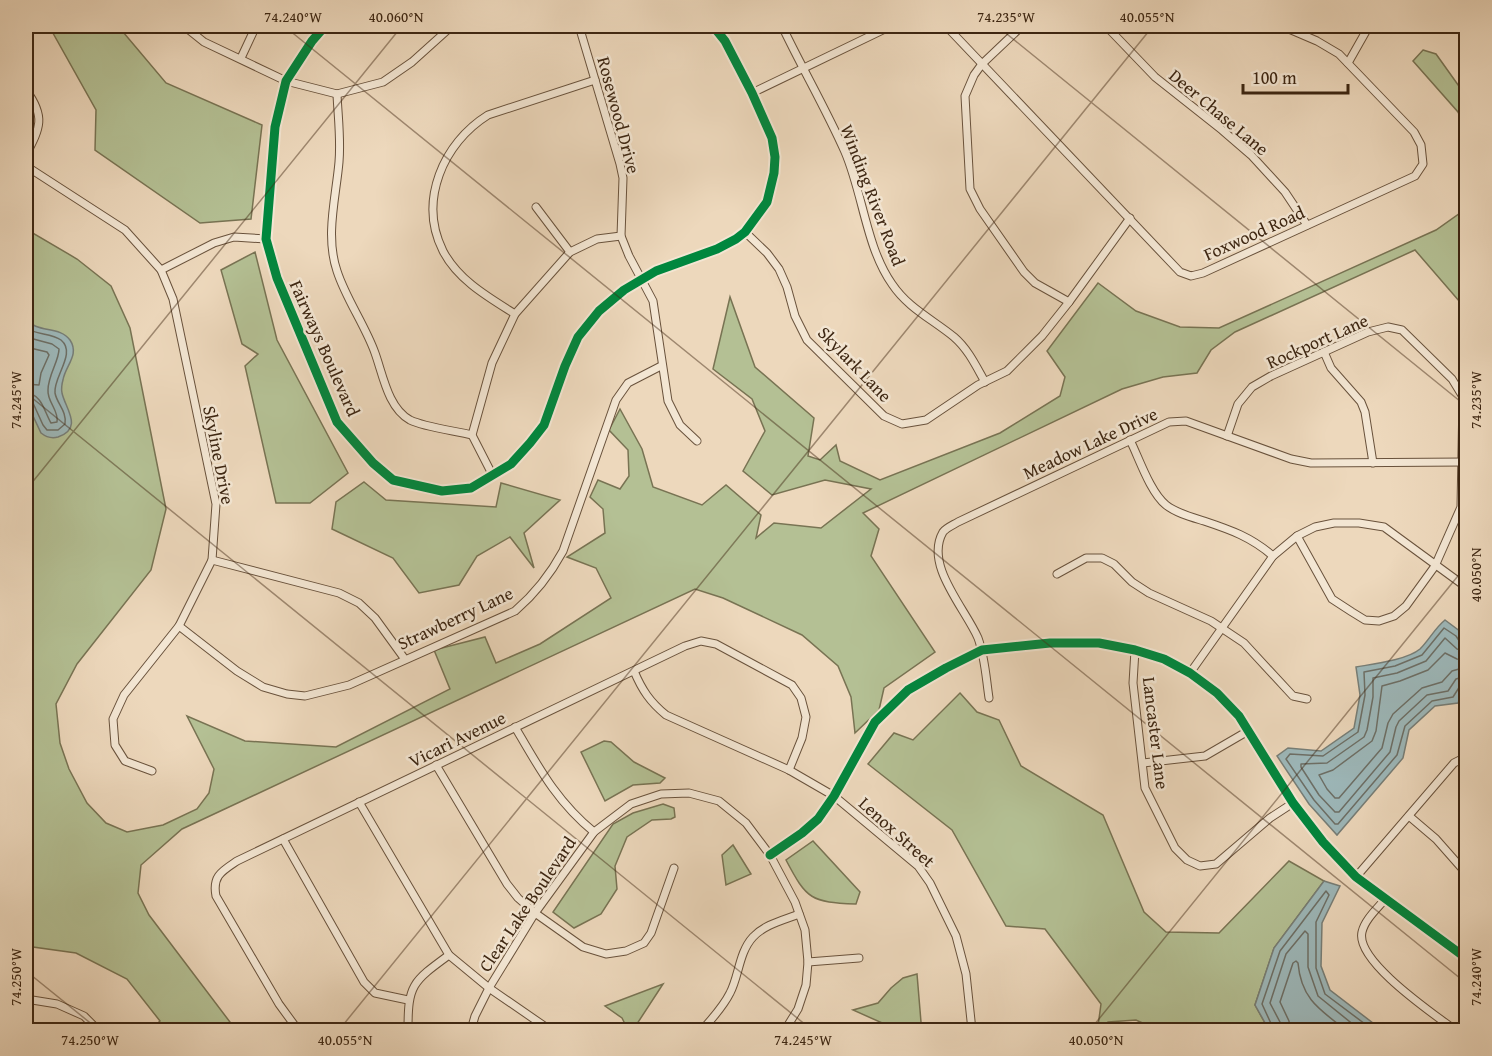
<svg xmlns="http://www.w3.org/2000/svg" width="1492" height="1056" font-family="'Gentium Book Plus',serif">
<rect width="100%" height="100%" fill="#edd8bc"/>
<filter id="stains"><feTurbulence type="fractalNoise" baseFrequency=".00333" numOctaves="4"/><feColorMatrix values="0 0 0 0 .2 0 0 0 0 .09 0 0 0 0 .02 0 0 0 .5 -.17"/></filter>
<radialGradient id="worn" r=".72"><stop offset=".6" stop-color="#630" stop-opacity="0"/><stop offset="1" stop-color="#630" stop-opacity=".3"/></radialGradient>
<!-- green -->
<g fill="#b4c094" stroke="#787353" stroke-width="1.5">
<polygon points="49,26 118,26 166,83 262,125 251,219 200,223 95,150 96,110"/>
<polygon points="1423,50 1436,54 1466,96 1466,130 1458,112 1413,61"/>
<polygon points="1466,198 1466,309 1415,250 1235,332 1211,350 1197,373 1163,377 1122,389 863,513 879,529 871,556 935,652 884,688 879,710 855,733 851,697 838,666 802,635 723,598 695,589 182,829 141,865 138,893 149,915 236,1030 156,1030 153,1028 160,1021 127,979 76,953 26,946 26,229 77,259 111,286 130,328 166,509 151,570 77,664 56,704 60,743 69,769 87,803 106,823 127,832 163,825 197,809 209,793 214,769 187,716 245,741 336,747 450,689 434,650 485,637 496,663 540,644 611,598 596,568 567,557 605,533 603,509 590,497 598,480 620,489 629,476 628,450 609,430 620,409 642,449 653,487 702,505 726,485 761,515 756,538 774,523 821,528 871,489 825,480 772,495 743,471 765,431 752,399 713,369 730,297 755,367 814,418 808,456 820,460 836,445 840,461 880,480 1000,433 1060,396 1065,377 1047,351 1098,283 1136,311 1180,327 1219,328 1436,230 1460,213"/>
<polygon points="255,252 277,340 348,473 310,503 276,503 245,366 258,354 242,344 221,270"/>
<polygon points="364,482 386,500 496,507 501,483 560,500 524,533 534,568 510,537 477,556 459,585 419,593 393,558 332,529 336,502"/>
<polygon points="960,693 977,712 999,720 1021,766 1103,815 1144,912 1166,932 1219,933 1289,861 1324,881 1274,948 1255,1005 1269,1030 1158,1030 1136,1020 1108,1022 1101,1030 1093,1030 1098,1026 1101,1004 1045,929 1006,926 952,830 868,764 894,733 913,740"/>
<polygon points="604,741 611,742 634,762 665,778 660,783 633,785 605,801 581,752"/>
<polygon points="663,804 674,808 675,817 671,819 652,820 627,837 615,866 617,889 601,914 574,928 553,912 613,824 633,813"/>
<path d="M 813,841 L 860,892 L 856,904 C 811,902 807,900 786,860 Z"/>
<polygon points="733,845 751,874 726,885 722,855"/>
<polygon points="917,974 921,1022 920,1030 898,1030 853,1010 878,1003 891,988 903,978"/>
<polygon points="663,984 633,1030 628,1030 622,1018 605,1006"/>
</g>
<!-- water -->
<g fill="#9db8ba" stroke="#777e77" stroke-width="1.5">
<path d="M 26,318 C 36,334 59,325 70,340 C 80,355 65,366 63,380 C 62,383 61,390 62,393 C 65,408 84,428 58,437 C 51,439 46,437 41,433 L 26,401 Z"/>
<path d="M 1445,620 L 1461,632 L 1466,642 L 1466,685 L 1458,703 L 1435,706 L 1409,730 L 1403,758 L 1337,835 L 1309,804 L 1277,756 L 1288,748 L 1321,751 L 1354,728 L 1360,695 L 1356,667 C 1373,664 1407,660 1420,649 C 1429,640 1435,628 1445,620 Z"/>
<polygon points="1324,881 1340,886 1322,923 1321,966 1330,990 1382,1030 1269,1030 1255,1005 1274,948"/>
</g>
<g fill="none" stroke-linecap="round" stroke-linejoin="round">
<!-- shore -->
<g stroke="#6d6f66" stroke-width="1.5">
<path d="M 26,328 C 36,335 51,333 61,340 C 77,353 53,377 55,393 C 57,404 67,411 65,424 L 58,430 L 47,430 L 43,425 L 33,403 L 26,401"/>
<path d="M 26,337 L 52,344 L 59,349 C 59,361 48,375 48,390 C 47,402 59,410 57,422 L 51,423 C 44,411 42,394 26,393"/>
<polyline points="26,347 47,352 49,355 41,373 39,385 26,384"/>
<polyline points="1466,644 1460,642 1456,636 1444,628 1422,655 1395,666 1364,672 1365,695 1358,732 1323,756 1290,754 1286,759 1314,800 1335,824 1338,824 1397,755 1405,726 1432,701 1453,697 1460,686 1466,684"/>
<polyline points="1466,651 1457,649 1445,638 1426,661 1397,673 1373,678 1373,697 1367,730 1364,737 1327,763 1301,764 1301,767 1319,795 1335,812 1339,812 1390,752 1396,727 1399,721 1427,695 1448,691 1456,679 1466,676"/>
<polyline points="1466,660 1457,659 1445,653 1428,670 1400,681 1382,686 1376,731 1372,741 1333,770 1319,775 1327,789 1335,798 1339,798 1382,748 1388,723 1393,714 1422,688 1442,682 1452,671 1466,667"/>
<polyline points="1274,1030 1262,1004 1280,951 1326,891 1329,895 1316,922 1316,968 1325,994 1373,1030"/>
<polyline points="1281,1030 1281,1024 1270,1003 1286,954 1305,931 1308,934 1308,967 1318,996 1360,1030"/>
<path d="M 1290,1030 L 1289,1021 L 1280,1002 L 1293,963 L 1296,961 L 1298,963 C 1301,999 1320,1010 1346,1030"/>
</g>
<!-- minor casing -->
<g stroke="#69523c" stroke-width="9">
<g id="minor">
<polyline points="184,26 204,42 286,81 337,94 383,82 412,62 452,26"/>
<polyline points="325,26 312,41 286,81 275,127 266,239 277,278 337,422 373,463 393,480 442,491 471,488 511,464 530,443 544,425 565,366 578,337 599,311 624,290 656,271 717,249 736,239 745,232 767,202 774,173 775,157 772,138 752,93 725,41 713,26"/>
<polyline points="579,26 620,164 623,178 621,236 629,256 653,301 668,401 680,425 697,441"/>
<path d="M 782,26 C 802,68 826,109 845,152 C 863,194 866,247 892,284 C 908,308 932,319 954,337 C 968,349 976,366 985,382"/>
<polyline points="946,26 1180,272 1191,276 1203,273 1415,176 1423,164 1421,145 1414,132 1339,54 1317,41 1282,26"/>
<polyline points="1022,26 982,64 974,75 965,96 970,189 980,209 1024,272 1035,283 1069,302"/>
<polyline points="1106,26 1155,77 1222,130 1251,155 1285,192 1307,225"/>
<polyline points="241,58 256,26"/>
<polyline points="1348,63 1369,26"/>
<path d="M 26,90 C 46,117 40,128 26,155"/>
<polyline points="752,93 891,26"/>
<path d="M 337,94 C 338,117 341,139 339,162 C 336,197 325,236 337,271 C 346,299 365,325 375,353 C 383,375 388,408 410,420 C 424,427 456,431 472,435"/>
<polyline points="26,166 125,230 161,270 173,299 216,504 212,560 179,626 124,695 113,719 115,745 125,761 152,771"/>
<polyline points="536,207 570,252"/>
<polyline points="745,232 767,253 779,269 787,287 795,316 807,340 884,416 902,424 926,420 978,385 1007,371 1042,336 1069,302 1130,218"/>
<polyline points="161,270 214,243 234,237 266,239"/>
<path d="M 515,314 C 488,297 458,280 443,251 C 418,201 443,143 488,115 L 595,80"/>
<polyline points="1324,352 1331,368 1361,402 1365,412 1373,463"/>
<polyline points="1227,436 1238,404 1252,387 1271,376 1368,332 1388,327 1402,330 1452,379 1463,397 1461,507 1435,566 1406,606 1394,616 1379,621 1365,620 1352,612 1332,599 1297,536"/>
<path d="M 1130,440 C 1139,458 1150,492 1166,505 C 1176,513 1191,517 1204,521 C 1231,530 1251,537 1273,556"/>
<polyline points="493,476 472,435 492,363 515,314 570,252 597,239 621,236"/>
<polyline points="212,560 339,593 359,603 375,618 404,658"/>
<polyline points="1057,574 1086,558 1102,558 1114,564 1132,582 1149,593 1211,621 1244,643 1293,696 1307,699"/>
<path d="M 179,626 L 237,671 L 263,687 L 287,694 L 305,696 L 349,685 L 515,611 C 536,593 550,575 563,551 L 616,400 L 628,383 L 661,366"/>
<polyline points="1135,650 1133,683 1145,788 1175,848 1187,860 1200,866 1216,864 1270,818 1293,803"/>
<path d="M 634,671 C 642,690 650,702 666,715 L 789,770 L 834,796 L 918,866 L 930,883 L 956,936 L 966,974 L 972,1030"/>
<polyline points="1190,673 1273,556 1297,536 1315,527 1334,523 1359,523 1384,527 1466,587"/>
<path d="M 989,698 C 986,678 985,657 978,638 C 965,608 924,565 943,532 C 946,528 953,525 958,522 L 1169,422 L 1186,421 L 1291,459 L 1311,463 L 1466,462"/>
<path d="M 515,727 C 539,768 557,802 594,832"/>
<polyline points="1143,763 1205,756 1248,731"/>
<polyline points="436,765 507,884 518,898 535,913 583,947 606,954 626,951 644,943 651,933 674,868"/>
<polyline points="359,802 449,955 489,988 550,1030"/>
<polyline points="1409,816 1436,839 1466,873"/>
<polyline points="283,839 364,982 375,993 408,1000"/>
<polyline points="770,855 802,833 818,819 834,796 875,722 908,690 946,668 982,650 1050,643 1099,643 1135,650 1164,659 1190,673 1217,693 1239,716 1293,803 1323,842 1356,877 1466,958"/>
<polyline points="1356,877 1454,763 1460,760 1466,759"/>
<path d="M 1386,898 C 1378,908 1365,919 1362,932 C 1355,961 1434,1014 1455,1030"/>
<polyline points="808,962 859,958"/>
<polyline points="26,999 57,1004 84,1016 98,1030"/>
<path d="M 298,1030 L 279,1004 L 216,896 C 212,876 222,871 237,861 L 685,646 L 701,641 L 716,644 L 792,685 L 801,698 L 806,717 L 802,738 L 789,770"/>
<path d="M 408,1030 C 408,985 412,982 449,955"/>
<polyline points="471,1030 475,1016 489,988 535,913 594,832 631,804 661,794 689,793 719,801 746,823 770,855 795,902 805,930 808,962 806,985 798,1009 785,1030"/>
<path d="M 702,1030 C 712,1019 723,1007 730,993 C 739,976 739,952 753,937 C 765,924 784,920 799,914"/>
</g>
</g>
<!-- minor -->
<use href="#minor" stroke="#f3e6d3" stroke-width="7"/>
<!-- cycleway casing -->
<g stroke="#f3e6d3" stroke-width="13">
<g id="cycleway">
<polyline points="325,26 312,41 286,81 275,127 266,239 277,278 337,422 373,463 393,480 442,491 471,488 511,464 530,443 544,425 565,366 578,337 599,311 624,290 656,271 717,249 736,239 745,232 767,202 774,173 775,157 772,138 752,93 725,41 713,26"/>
<polyline points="770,855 802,833 818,819 834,796 875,722 908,690 946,668 982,650 1050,643 1099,643 1135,650 1164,659 1190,673 1217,693 1239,716 1293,803 1323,842 1356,877 1466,958"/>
</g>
</g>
<!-- cycleway -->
<use href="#cycleway" stroke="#00873e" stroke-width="9"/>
</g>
<!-- ticks -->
<path fill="none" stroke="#3d2612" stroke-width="1.5" stroke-opacity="0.45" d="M 284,26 L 1466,983M 997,26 L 1466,406M 26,393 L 812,1030M 26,490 L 402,26M 26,971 L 99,1030M 339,1030 L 1153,26M 1090,1030 L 1466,566"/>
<g text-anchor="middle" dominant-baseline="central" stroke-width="5" stroke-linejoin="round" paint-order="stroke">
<!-- street labels -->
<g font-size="18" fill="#3d2612" stroke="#f3e6d3">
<text transform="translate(1219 112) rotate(40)">Deer Chase Lane</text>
<text transform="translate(619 115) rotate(75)">Rosewood Drive</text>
<text transform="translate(873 195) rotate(69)">Winding River Road</text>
<text transform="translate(1254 233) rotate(-24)">Foxwood Road</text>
<text transform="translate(1317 341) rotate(-24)">Rockport Lane</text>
<text transform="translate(325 348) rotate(66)">Fairways Boulevard</text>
<text transform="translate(855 364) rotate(46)">Skylark Lane</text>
<text transform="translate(1090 443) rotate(-25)">Meadow Lake Drive</text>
<text transform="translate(219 455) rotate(79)">Skyline Drive</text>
<text transform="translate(455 618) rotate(-25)">Strawberry Lane</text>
<text transform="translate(1156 733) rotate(83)">Lancaster Lane</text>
<text transform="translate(457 739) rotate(-26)">Vicari Avenue</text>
<text transform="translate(897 832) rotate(42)">Lenox Street</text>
<text transform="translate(527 904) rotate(-56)">Clear Lake Boulevard</text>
</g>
</g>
<!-- margin -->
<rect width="1492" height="1056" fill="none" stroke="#edd8bc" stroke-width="66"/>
<!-- scale -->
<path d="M1243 84v9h105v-9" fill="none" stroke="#3d2612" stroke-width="3"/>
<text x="1252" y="84" font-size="18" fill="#3d2612" stroke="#f3e6d3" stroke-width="4.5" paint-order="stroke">100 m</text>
<rect x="33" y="33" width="1426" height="990" fill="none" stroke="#3d2612" stroke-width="2"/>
<g font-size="15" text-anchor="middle" fill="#3d2612">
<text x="293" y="22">74.240°W</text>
<text x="396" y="22">40.060°N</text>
<text x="1006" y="22">74.235°W</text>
<text x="1147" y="22">40.055°N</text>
<text transform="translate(16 400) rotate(-90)" y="5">74.245°W</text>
<text transform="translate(1476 400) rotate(-90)" y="5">74.235°W</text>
<text transform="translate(1476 575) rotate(-90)" y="5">40.050°N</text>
<text transform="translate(16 977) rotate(-90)" y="5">74.250°W</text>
<text transform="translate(1476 977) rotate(-90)" y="5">74.240°W</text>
<text x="90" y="1045">74.250°W</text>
<text x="345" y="1045">40.055°N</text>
<text x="803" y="1045">74.245°W</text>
<text x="1096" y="1045">40.050°N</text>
</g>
<rect width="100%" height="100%" filter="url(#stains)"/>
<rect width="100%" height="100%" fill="url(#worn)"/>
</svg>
